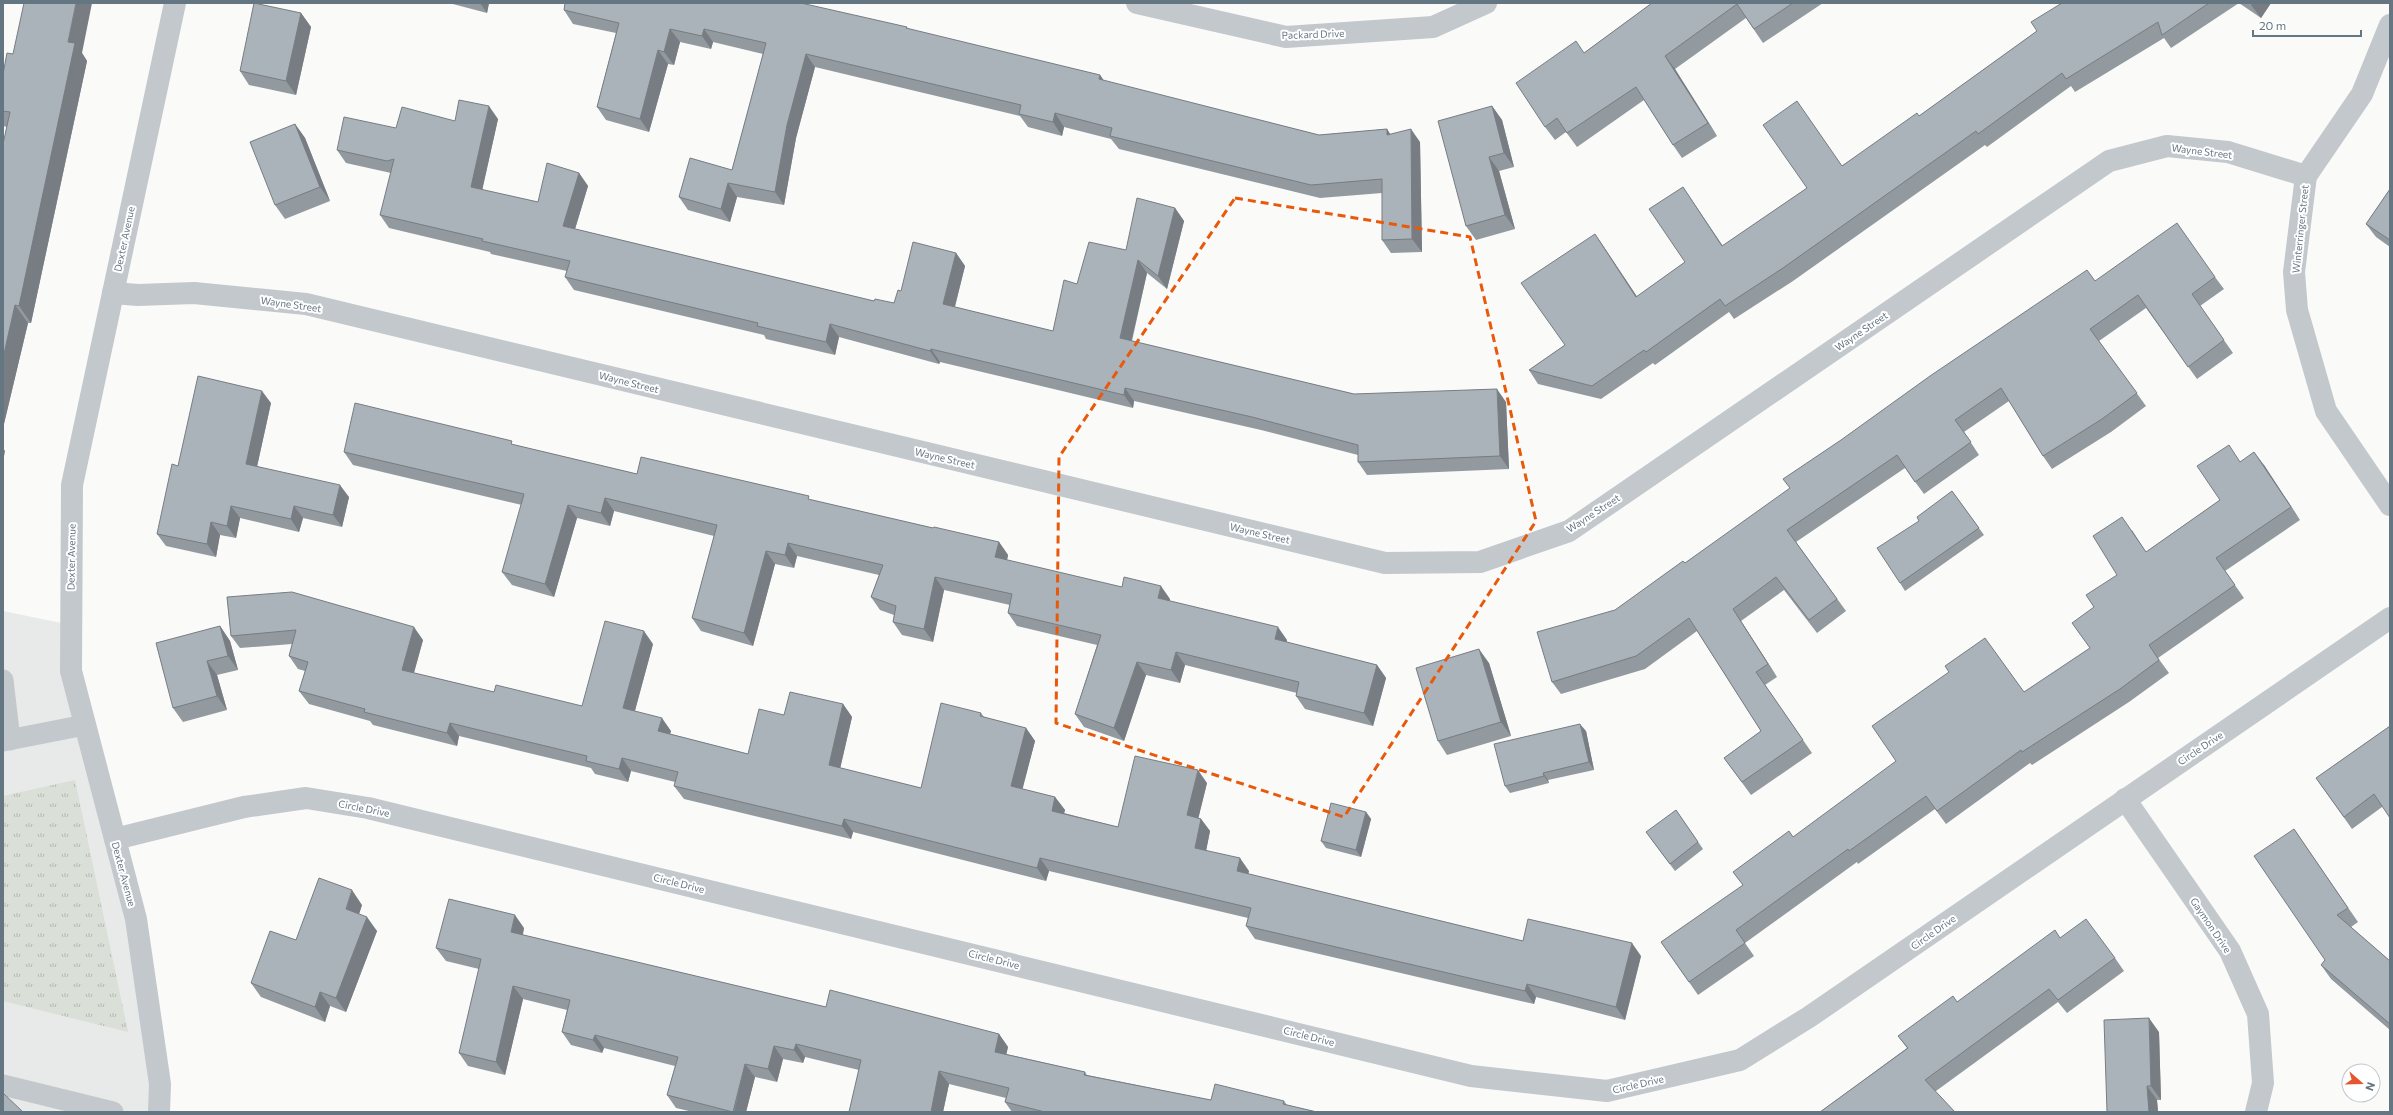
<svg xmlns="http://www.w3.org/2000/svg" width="2393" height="1115" font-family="Commissioner,sans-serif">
<defs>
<pattern id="grass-tufts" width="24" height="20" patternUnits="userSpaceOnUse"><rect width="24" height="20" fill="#dadfd7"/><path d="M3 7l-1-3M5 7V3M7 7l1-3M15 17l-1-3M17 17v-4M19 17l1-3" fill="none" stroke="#b4b9b4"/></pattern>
</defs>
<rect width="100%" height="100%" fill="#fafaf8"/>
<!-- built -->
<polygon fill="#e8e9e9" points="3,611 71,625 136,919 159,1112 3,1112"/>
<!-- grass -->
<polygon fill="url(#grass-tufts)" points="75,780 128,1032 3,1001 3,796"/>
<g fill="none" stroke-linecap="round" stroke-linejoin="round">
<!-- service -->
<g stroke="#c3c8cc" stroke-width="21">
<polyline points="3,680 10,740"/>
<polyline points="3,741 85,725"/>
<polyline points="3,1085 113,1112"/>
</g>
<!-- minor -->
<g stroke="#c3c8cc" stroke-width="22">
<polyline points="1137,3 1286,37 1433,27 1486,3"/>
<polyline points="2390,25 2362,94 2306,176 2294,272 2297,310 2326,411 2390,505"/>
<polyline points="113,293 138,295 194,293 306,304 1385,563 1480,562 1569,531 2109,161 2167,146 2228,152 2306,176"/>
<polyline points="2125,799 2230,951 2258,1014 2263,1083 2256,1112"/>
<polyline points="115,839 244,807 306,798 368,808 1471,1076 1607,1091 1740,1060 1809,1017 2390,618"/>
<polyline points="159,1112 160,1084 136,919 71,671 72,485 175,3"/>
</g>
</g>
<!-- wall -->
<g fill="#929a9f">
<polygon points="449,3 489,3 487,13"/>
<polygon points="1652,3 1823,3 1763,43 1746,18 1675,69 1717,136 1682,158 1673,145 1644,100 1577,147 1566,132 1555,140 1545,127 1584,53"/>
<polygon points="2062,3 2239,3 2171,48 2164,38 2075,92 2071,86 1987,147 1985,145 1793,281 1734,319 1729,312 1655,365 1653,363 1601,399 1538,384 1529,370 1565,345 1595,234 1637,297 1685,262 1683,187 1723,246 1807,188 1919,116 2037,31"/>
<polygon points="2239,3 2271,3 2261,18"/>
<polygon points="564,10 907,27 908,29 1100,75 1104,81 1319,135 1387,129 1390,135 1420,142 1422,252 1391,253 1382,240 1382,193 1320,198 1119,149 1111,139 1064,127 1062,136 1028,127 1020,116 815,67 796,138 784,205 737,197 730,222 688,210 679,197 732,170 763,54 713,42 711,49 680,42 674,65 668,64 649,132 606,120 597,107 616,33 573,24"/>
<polygon points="301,13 311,27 296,95 249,85 240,71"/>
<polygon points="82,53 87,61 31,323 28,323 3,428 7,127 3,126 3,74 13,54"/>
<polygon points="1492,106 1502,120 1514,167 1499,171 1515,229 1476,240 1466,226"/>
<polygon points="498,119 482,190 538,202 579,173 588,186 575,229 874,301 894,303 901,291 956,253 965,266 955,307 1053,331 1077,284 1126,250 1175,208 1184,221 1167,289 1147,273 1132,341 1354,394 1506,402 1509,469 1367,475 1358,462 1358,455 1261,430 1134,401 1133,408 940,362 939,364 839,337 835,355 766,339 764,335 574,290 565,277 567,271 491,254 490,252 389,228 380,215 391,173 346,163 337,150 396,128 455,121"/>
<polygon points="295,124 305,138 330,201 285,219 275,205"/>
<polygon points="2390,189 2390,247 2376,237 2366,224"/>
<polygon points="2215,277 2224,289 2200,306 2233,353 2197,379 2146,308 2099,341 2146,406 2111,432 2052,469 2043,456 2009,401 1964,432 1979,455 1924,494 1905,468 1796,542 1846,611 1817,633 1784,590 1741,621 1777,677 1765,685 1812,753 1751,795 1724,758 1761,731 1697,631 1645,669 1561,694 1552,682 1615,610 1685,563 2095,281"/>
<polygon points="271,403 257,466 349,497 342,527 303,518 299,532 240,518 236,538 220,535 216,557 166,546 157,534 178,466"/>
<polygon points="515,445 637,474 812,500 933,528 999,542 1008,555 1007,560 1170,599 1170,601 1287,640 1286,642 1377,665 1386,678 1373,726 1305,709 1296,696 1297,693 1185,665 1180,683 1146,675 1124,741 1084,727 1075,714 1097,645 1017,626 1008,613 1010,605 944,590 933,642 902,635 893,622 894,615 880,610 871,597 879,575 797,556 794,568 775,564 753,646 701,631 692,618 714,536 614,511 610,526 577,518 554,597 512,585 502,572 522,505 353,465 344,452"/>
<polygon points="2240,461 2264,465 2300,520 2225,571 2244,598 2158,658 2169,673 2129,702 2032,765 2030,763 1946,824 1935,809 1858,864 1857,862 1745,943 1754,956 1698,995 1661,942 1743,886 1793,837 2024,692 2090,648 2094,607 2117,575 2132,530 2146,552 2220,500"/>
<polygon points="1952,491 1984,535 1905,591 1900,583 1919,521"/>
<polygon points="227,597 423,640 414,673 494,692 582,706 653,644 635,711 671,731 670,734 748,754 784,715 843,704 852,717 840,768 921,788 981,713 984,717 1026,728 1035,741 1022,789 1055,797 1065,810 1064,813 1118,827 1207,783 1198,818 1201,819 1210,831 1206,851 1249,871 1248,874 1523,941 1641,956 1625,1020 1536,997 1534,1004 1255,939 1246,926 1248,918 1049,871 1046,881 853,832 851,839 684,799 674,786 675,782 631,771 628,782 595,774 591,768 459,736 457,746 373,725 370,721 309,704 299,691 305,671 298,669 289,656 292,644 240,648 231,636"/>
<polygon points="220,626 230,641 238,670 217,675 227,710 183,722 173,708"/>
<polygon points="1489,663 1511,736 1447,755 1438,741"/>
<polygon points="2390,726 2382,807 2352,829 2316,778"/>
<polygon points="1586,731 1594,770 1548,780 1549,783 1510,793 1505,786"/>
<polygon points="1676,810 1703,849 1675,871 1651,839"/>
<polygon points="1366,812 1371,819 1361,857 1326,848 1321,841"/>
<polygon points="2294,829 2358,922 2351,927 2390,961 2390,1030 2331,979 2321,965 2325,960"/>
<polygon points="362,905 359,914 377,931 346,1012 330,1006 325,1022 261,997 251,983 296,940"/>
<polygon points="524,928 523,935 826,1007 999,1034 1008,1047 1006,1054 1085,1072 1087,1075 1211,1100 1284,1101 1287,1105 1317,1112 1012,1112 1005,1102 1006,1098 949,1084 943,1112 849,1112 859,1070 805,1057 803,1063 783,1059 777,1082 755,1077 746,1112 693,1112 676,1108 667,1095 675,1066 604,1048 602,1053 571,1045 562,1032 567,1010 523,999 505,1075 468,1066 459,1053 479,969 446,961 436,948"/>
<polygon points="2060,938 2115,958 2124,971 2067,1013 2058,1002 1936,1091 1820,1112 1907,1048 1898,1036 1957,1002"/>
<polygon points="2159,1032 2161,1100 2157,1100 2158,1112 2107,1112"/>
</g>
<!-- shaded-wall -->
<g fill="#777d82">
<polygon points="76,3 92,3 82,53 87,61 31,323 19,306 68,42"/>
<polygon points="480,3 489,3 487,13"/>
<polygon points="2253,3 2271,3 2261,18 2251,5"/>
<polygon points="301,13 311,27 296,95 286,81"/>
<polygon points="670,29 680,42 674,65 664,52"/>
<polygon points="704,29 713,42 711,49 702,36"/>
<polygon points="658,50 668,64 649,132 640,119"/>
<polygon points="806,54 815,67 796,138 784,205 775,192 787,125"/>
<polygon points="1665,56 1675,69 1717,136 1708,123"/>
<polygon points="1100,75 1109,88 1099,79"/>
<polygon points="489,106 498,119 480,200 471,187"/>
<polygon points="1492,106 1502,120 1514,167 1504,153"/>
<polygon points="1055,113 1064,127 1062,136 1053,122"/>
<polygon points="295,124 305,138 330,201 320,187"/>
<polygon points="1387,129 1396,143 1387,135"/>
<polygon points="1411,129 1420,142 1422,252 1412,239"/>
<polygon points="1489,157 1499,171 1515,229 1505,215"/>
<polygon points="579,173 588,186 572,239 563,226"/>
<polygon points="728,183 737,197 730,222 721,209"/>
<polygon points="1175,208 1184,221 1167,289 1158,276"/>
<polygon points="1595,234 1604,247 1646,310 1636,297"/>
<polygon points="956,253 965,266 952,317 943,304"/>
<polygon points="1138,260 1147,273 1129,351 1120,338"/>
<polygon points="15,305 28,323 3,428 3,358"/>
<polygon points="830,324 839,337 835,355 826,342"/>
<polygon points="931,349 940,362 939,364 930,351"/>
<polygon points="1125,388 1134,401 1133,408 1124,395"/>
<polygon points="1497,389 1506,402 1509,469 1500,456"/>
<polygon points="262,391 271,403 255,476 246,464"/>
<polygon points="3,448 5,451 3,462"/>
<polygon points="2254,452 2264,465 2300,520 2291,507"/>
<polygon points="340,485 349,497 342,527 333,515"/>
<polygon points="605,498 614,511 610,526 601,513"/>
<polygon points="568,505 577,518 554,597 545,584"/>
<polygon points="231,506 240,518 236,538 227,526"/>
<polygon points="294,506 303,518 299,532 291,519"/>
<polygon points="211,522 220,535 216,557 207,544"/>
<polygon points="999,542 1008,555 1005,570 995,557"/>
<polygon points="788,543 797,556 794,568 785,555"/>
<polygon points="766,551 775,564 753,646 744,633"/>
<polygon points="935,577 944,590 933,642 924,629"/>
<polygon points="1161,586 1170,599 1167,611 1158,598"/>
<polygon points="1733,609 1741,621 1777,677 1768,664"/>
<polygon points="220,626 230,641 238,670 228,656"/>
<polygon points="414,627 423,640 411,683 402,670"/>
<polygon points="1278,627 1287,640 1284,652 1275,639"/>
<polygon points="644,631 653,644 632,721 623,708"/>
<polygon points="1479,649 1489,663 1511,736 1501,722"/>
<polygon points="1176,652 1185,665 1180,683 1171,670"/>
<polygon points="207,661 217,675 227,710 217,696"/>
<polygon points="1137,662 1146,675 1124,741 1114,728"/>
<polygon points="1377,665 1386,678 1373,726 1364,713"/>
<polygon points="843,704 852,717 838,778 829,765"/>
<polygon points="662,718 671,731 667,744 658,731"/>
<polygon points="450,723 459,736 457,746 447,733"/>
<polygon points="1580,724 1586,731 1594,770 1589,762"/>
<polygon points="1026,728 1035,741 1020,799 1011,786"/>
<polygon points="622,758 631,771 628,782 619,769"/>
<polygon points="1198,770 1207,783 1196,828 1187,815"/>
<polygon points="1543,773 1548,780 1549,783 1544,776"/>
<polygon points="1055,797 1065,810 1061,824 1052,811"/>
<polygon points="1366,812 1371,819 1361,857 1356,850"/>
<polygon points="844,819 853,832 851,839 842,826"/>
<polygon points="1201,819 1210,831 1204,861 1195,848"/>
<polygon points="1040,858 1049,871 1046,881 1037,868"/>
<polygon points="1240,858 1249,871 1246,884 1237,871"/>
<polygon points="352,890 362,905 356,923 346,909"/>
<polygon points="515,915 524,928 520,945 511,932"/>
<polygon points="367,917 377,931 346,1012 336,998"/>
<polygon points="1632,943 1641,956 1625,1020 1616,1007"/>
<polygon points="1527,984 1536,997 1534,1004 1525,991"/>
<polygon points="513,986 523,999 505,1075 496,1062"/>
<polygon points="320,992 330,1006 325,1022 315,1007"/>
<polygon points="2149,1018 2159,1032 2161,1100 2151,1086"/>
<polygon points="999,1034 1008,1047 1004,1065 995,1052"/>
<polygon points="595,1035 604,1048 602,1053 593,1040"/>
<polygon points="796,1044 805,1057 803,1063 794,1050"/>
<polygon points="774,1046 783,1059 777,1082 768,1069"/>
<polygon points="745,1064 755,1077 746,1112 734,1112"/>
<polygon points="939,1071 949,1084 943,1112 931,1112"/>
<polygon points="2147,1086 2157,1100 2158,1112 2149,1112"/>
</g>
<!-- building -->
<g fill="#aab3b9" stroke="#777d82">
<polygon points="24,3 76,3 68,42 75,43 19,306 15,305 3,358 3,144 10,112 3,111 3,74 7,53 13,54"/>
<polygon points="254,3 301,13 286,81 240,71"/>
<polygon points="565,3 801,3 907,27 906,28 1100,75 1099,79 1319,135 1387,129 1387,135 1411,129 1412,239 1382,240 1382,179 1311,185 1110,136 1112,128 1055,113 1053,122 1019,114 1021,105 806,54 787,125 775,192 728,183 721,209 679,197 690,158 732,170 766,43 704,29 702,36 670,29 664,52 658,50 640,119 597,107 619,23 564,10"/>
<polygon points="1652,3 1793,3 1754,29 1737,4 1665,56 1708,123 1673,145 1636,87 1567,133 1557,118 1545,127 1516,83 1576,41 1584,53"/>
<polygon points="2062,3 2209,3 2162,35 2158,22 2066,79 2062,73 1978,134 1976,131 1783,268 1725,306 1720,299 1646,352 1644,350 1592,386 1529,370 1565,345 1521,283 1595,234 1636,297 1685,262 1649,209 1683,187 1722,246 1807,188 1763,125 1797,101 1842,166 1917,113 1919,116 2037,31 2031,22"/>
<polygon points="459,100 489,106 471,187 538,202 547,163 579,173 563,226 874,301 875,299 894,303 898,290 901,291 913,242 956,253 943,304 1053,331 1064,280 1077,284 1089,242 1126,250 1137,198 1175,208 1158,276 1138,260 1120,338 1354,394 1497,389 1500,456 1358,462 1358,445 1252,417 1125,388 1124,395 931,349 930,351 830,324 826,342 757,326 758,323 565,277 570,261 482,241 483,239 380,215 394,159 387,161 337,150 344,117 396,128 402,107 455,121"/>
<polygon points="1492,106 1504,153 1489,157 1505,215 1466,226 1438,121"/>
<polygon points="295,124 320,187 275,205 250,142"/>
<polygon points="2390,189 2390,240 2366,224"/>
<polygon points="2177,223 2215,277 2192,294 2224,340 2188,367 2138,295 2090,329 2137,393 2102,419 2043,456 2001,388 1955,420 1971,442 1915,482 1897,455 1787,530 1837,599 1809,620 1776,577 1733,609 1768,664 1756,672 1803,740 1742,782 1724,758 1761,731 1689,618 1636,656 1552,682 1537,632 1615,610 1683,561 1685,563 1790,488 1783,479 1841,440 1930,376 2087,270 2095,281"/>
<polygon points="198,376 262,391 246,464 340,485 333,515 294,506 291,519 231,506 227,526 211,522 207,544 157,534 172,464 178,466"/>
<polygon points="355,403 512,441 511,444 637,474 641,457 809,496 808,499 933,528 934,527 999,542 995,557 1122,587 1124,577 1161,586 1158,598 1278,627 1275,639 1377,665 1364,713 1296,696 1299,682 1176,652 1171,670 1137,662 1114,728 1075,714 1101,635 1008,613 1012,594 935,577 924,629 893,622 896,606 871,597 883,565 788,543 785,555 766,551 744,633 692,618 717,525 605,498 601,513 568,505 545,584 502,572 524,494 344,452"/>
<polygon points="2229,445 2240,462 2254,452 2291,507 2216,558 2235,585 2149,645 2159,660 2120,689 2022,752 2021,750 1937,811 1926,796 1849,851 1848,849 1736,930 1745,943 1689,982 1661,942 1743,885 1733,872 1789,831 1793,837 1896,761 1872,726 1949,672 1945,666 1985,638 2024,692 2090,648 2072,623 2094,607 2086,595 2117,575 2093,536 2122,517 2146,552 2220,500 2197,466"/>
<polygon points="1952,491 1979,528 1900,583 1877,548 1919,521 1917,517"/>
<polygon points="292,592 414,627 402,670 494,692 496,685 582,706 605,621 644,631 623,708 662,718 658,731 748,754 759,709 784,715 790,692 843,704 829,765 921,788 941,703 981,713 980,716 1026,728 1011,786 1055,797 1052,811 1118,827 1135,756 1198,770 1187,815 1201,819 1195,848 1240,858 1237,871 1523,941 1528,919 1632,943 1616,1007 1527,984 1525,991 1246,926 1251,908 1040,858 1037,868 844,819 842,826 674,786 678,772 622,758 619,769 586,761 587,756 450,723 447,733 364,712 365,709 299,691 308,662 289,656 296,630 231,636 227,597"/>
<polygon points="220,626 228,656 207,661 217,696 173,708 156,643"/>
<polygon points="1479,649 1501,722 1438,741 1416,668"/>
<polygon points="1580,724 1589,762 1543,773 1544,776 1505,786 1494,744"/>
<polygon points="2390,726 2390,818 2374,794 2344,817 2316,778"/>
<polygon points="1331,803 1366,812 1356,850 1321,841"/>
<polygon points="1676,810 1698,842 1670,864 1646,832"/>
<polygon points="2294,829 2348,908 2337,915 2390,961 2390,1024 2321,965 2325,960 2254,856"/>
<polygon points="319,878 352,890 346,909 367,917 336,998 320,992 315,1007 251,983 270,931 296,940"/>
<polygon points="449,899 515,915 511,932 826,1007 830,990 999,1034 995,1052 1085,1072 1084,1075 1211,1100 1215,1084 1284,1101 1283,1104 1317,1112 1045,1112 1005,1102 1009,1088 939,1071 931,1112 849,1112 861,1060 796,1044 794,1050 774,1046 768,1069 745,1064 733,1112 667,1095 678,1057 595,1035 593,1040 562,1032 570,1000 513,986 496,1062 459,1053 481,959 436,948"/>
<polygon points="2086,919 2115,958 2058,1000 2049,989 1925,1080 1955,1112 1820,1112 1908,1048 1898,1036 1953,996 1957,1002 2055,930 2060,938"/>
<polygon points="2149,1018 2151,1086 2147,1086 2149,1112 2107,1112 2104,1020"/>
<polygon points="3,1093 23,1112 3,1112"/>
</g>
<!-- marked area -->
<path fill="none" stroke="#e8590c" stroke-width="3" stroke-dasharray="8 5" stroke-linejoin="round" d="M 1235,198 L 1470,237 L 1536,521 L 1344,817 L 1056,723 L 1059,457 Z"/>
<g text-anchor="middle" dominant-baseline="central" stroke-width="4" stroke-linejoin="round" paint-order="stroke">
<!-- street labels -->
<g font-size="10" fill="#657683" stroke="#fff">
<text transform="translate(1313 34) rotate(-2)">Packard Drive</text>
<text transform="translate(2202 151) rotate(7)">Wayne Street</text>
<text transform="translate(2300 229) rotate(-84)">Winterringer Street</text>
<text transform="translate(124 239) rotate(-78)">Dexter Avenue</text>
<text transform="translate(291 304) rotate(8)">Wayne Street</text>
<text transform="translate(1861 331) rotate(-34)">Wayne Street</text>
<text transform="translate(629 382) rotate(14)">Wayne Street</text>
<text transform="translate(945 458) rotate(13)">Wayne Street</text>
<text transform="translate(1593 513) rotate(-33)">Wayne Street</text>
<text transform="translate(1260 533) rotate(13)">Wayne Street</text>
<text transform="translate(71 557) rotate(-89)">Dexter Avenue</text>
<text transform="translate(2200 748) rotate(-34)">Circle Drive</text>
<text transform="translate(364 808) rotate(11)">Circle Drive</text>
<text transform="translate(124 874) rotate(75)">Dexter Avenue</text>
<text transform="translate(679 883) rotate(14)">Circle Drive</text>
<text transform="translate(2211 925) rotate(56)">Gaymon Drive</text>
<text transform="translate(1933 932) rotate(-35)">Circle Drive</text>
<text transform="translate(994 959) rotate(14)">Circle Drive</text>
<text transform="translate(1309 1036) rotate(14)">Circle Drive</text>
<text transform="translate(1638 1084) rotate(-13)">Circle Drive</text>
</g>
</g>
<!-- border -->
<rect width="2393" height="1115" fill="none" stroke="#657683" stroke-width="8"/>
<!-- north arrow -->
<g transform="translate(2361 1083) rotate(110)"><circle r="19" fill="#ffffff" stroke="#c1c8cd"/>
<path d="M0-3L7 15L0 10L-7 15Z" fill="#e4572e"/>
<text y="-6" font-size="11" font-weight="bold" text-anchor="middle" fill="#657683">N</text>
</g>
<!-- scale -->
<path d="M2253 30v6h108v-6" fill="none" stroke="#657683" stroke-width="2"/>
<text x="2259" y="30" font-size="12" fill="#657683" stroke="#ffffff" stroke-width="3" paint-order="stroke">20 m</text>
</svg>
